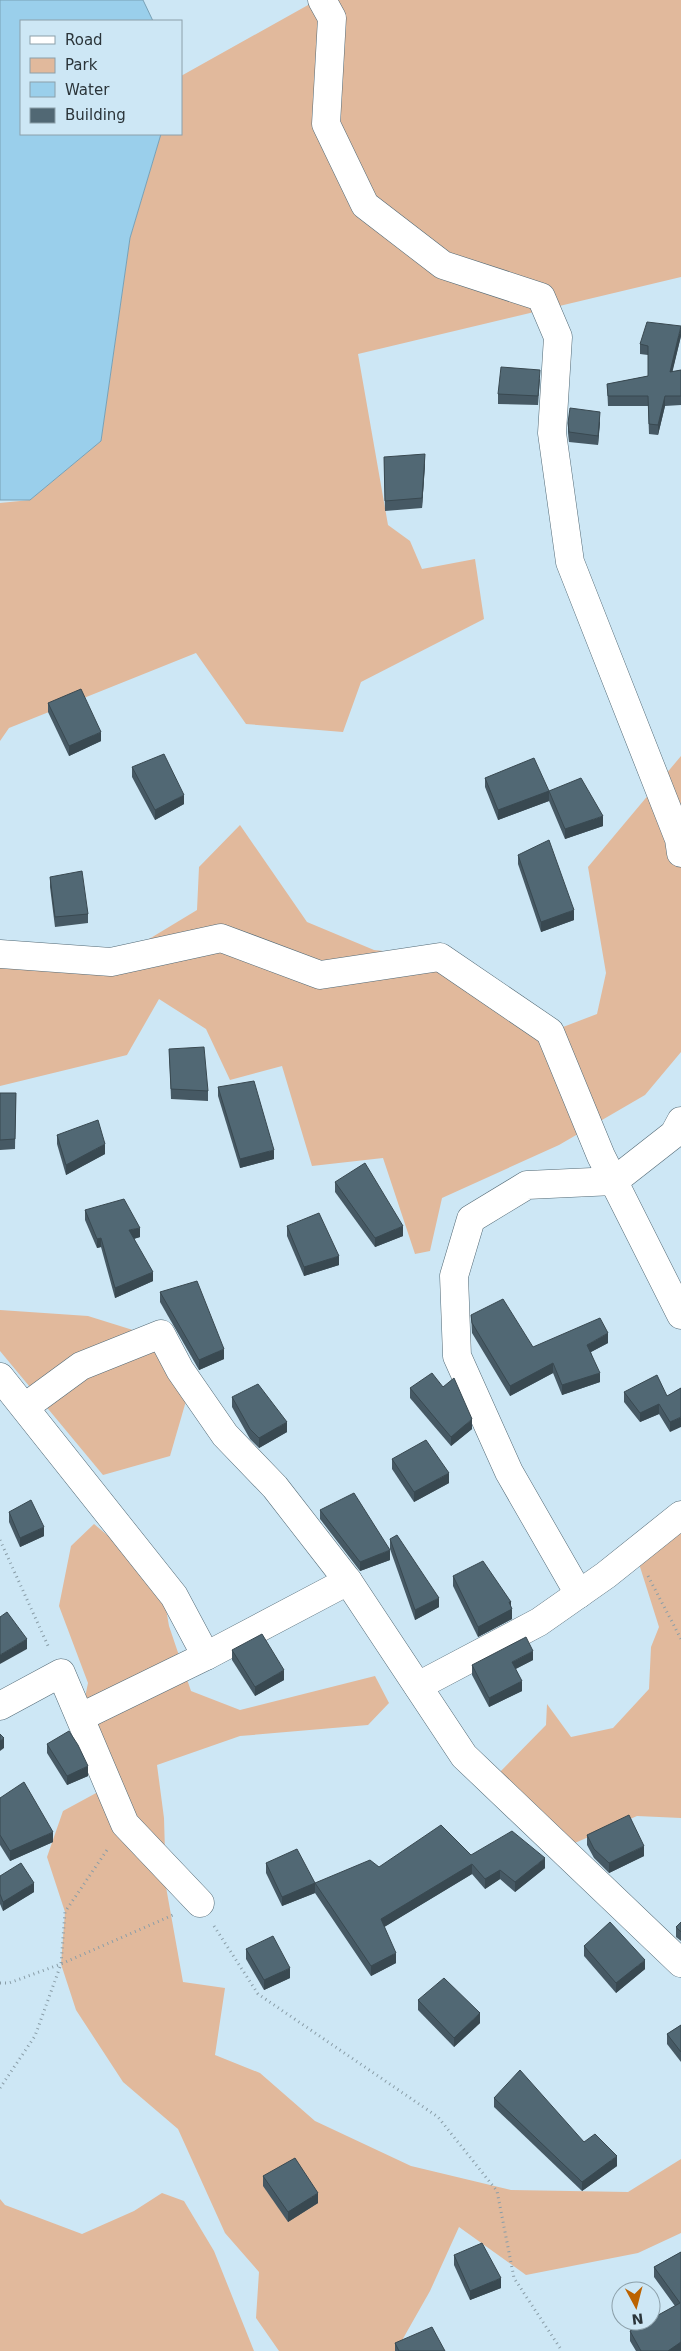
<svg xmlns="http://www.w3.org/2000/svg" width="681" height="2351" font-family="'DejaVu Sans',sans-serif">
<rect width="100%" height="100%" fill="#cde7f5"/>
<!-- green -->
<g fill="#e1b99c">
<polygon points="317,0 681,0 681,277 358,354 388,525 410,541 422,569 475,559 484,619 361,682 343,732 246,724 196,653 9,728 0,741 0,503 30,500 101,441 130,238 161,134 181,134 181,76"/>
<polygon points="681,756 681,1052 645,1095 559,1145 442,1198 430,1251 415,1254 383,1158 312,1166 282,1066 230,1080 206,1029 159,999 127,1055 0,1086 0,954 111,962 197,910 199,867 240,825 307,922 374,950 440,957 550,1032 597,1014 606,973 588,867"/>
<polygon points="0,1310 88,1316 152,1336 186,1401 170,1456 103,1475 0,1351"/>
<polygon points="681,1515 681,1818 637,1816 561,1849 497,1775 546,1725 547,1704 571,1737 613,1728 649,1689 651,1647 659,1627 635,1551"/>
<polygon points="94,1524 161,1580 169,1626 191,1691 240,1710 375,1676 389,1703 368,1725 240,1736 157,1765 164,1818 166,1887 183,1982 225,1988 215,2055 260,2073 315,2121 411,2166 511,2190 628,2192 681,2159 681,2233 638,2253 526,2275 459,2227 430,2291 396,2351 279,2351 256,2318 259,2272 225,2233 178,2129 123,2082 76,2010 61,1964 65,1912 47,1857 63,1811 109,1786 81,1717 88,1683 59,1606 71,1546"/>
<polygon points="162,2193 184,2201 214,2251 254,2351 0,2351 0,2199 5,2205 82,2234 134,2211"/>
</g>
<!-- water -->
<polygon fill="#9acfeb" stroke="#79a1b6" points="0,0 143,0 153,21 21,21 21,134 161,134 130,238 101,441 30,500 0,500"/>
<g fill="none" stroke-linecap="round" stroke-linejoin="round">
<!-- minor casing -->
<g stroke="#526975" stroke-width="29">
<g id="minor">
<polyline points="322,0 332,18 326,124 365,205 443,265 541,297 558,337 552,433 570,562 679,839 681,853"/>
<polyline points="0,954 111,962 221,938 320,975 440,957 550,1032 601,1156 681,1315"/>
<polyline points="0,1377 174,1596 206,1656"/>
<polyline points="25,1407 81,1366 161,1334 180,1370 225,1435 275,1487 348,1581 464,1756 681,1963"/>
<polyline points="579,1594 509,1472 457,1356 454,1276 471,1219 527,1185 614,1181 674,1134 681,1121"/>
<polyline points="418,1686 539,1622 606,1575 681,1515"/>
<polyline points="0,1706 61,1673 125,1824 200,1903"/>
<polyline points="81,1717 206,1656 348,1581"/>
</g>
</g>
<!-- path -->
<g stroke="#899da7" stroke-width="3" stroke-dasharray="1 4" stroke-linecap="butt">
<polyline points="0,1540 49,1648"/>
<polyline points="648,1576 681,1639"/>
<polyline points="214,1926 258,1994 438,2117 497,2191 514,2278 562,2351"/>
<polyline points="0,1983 9,1983 61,1964 173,1915"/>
<polyline points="0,2088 35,2036 61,1964 65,1912 109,1847"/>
</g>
<!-- minor -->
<use href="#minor" stroke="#fff" stroke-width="28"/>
</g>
<!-- wall -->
<g fill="#465964">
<polygon points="681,336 672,372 681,370 681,405 665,406 658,435 649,434 648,406 608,406 607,384 648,376 648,355 640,354 640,344"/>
<polygon points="540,379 538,405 498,404 498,394"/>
<polygon points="600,422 598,445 569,442 568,433 568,423"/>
<polygon points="384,457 425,464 422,508 385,511"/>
<polygon points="48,703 101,741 69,756 48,712"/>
<polygon points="132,767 184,804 155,820 132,777"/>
<polygon points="485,778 549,791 603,826 565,839 549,801 498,820 485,787"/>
<polygon points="518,855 574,920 541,932 518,864"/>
<polygon points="50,877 88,914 88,923 55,927 50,887"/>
<polygon points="169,1049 208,1091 208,1101 171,1099"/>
<polygon points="218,1087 274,1159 240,1168 218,1096"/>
<polygon points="0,1093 16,1093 15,1149 0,1150"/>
<polygon points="57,1135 105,1154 66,1175 57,1144"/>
<polygon points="335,1182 403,1236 375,1247 335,1192"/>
<polygon points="85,1210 140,1237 134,1239 153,1281 115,1298 101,1247 97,1248 85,1220"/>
<polygon points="287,1226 339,1265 304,1276 287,1236"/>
<polygon points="160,1292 224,1359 199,1370 160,1302"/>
<polygon points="471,1315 533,1347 608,1343 591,1352 600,1382 562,1395 553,1373 510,1396 472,1333"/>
<polygon points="410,1388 472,1429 451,1446 410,1398"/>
<polygon points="681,1388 670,1432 659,1414 640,1422 624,1402 624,1392 667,1396"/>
<polygon points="232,1397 287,1432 259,1448 250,1439 232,1407"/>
<polygon points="392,1459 449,1483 414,1502 392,1469"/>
<polygon points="320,1510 390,1560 360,1571 320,1519"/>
<polygon points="9,1512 44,1536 20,1547 9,1522"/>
<polygon points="390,1539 439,1607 415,1620 390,1549"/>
<polygon points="453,1576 512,1619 478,1637 453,1586"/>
<polygon points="232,1650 284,1680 255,1696 232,1660"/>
<polygon points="533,1660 515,1669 522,1691 489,1707 472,1675 472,1665"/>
<polygon points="47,1744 88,1776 67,1785 47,1753"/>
<polygon points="0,1798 53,1842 10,1861 0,1845"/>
<polygon points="587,1835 644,1856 609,1873 594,1858 587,1845"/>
<polygon points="471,1855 545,1868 515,1892 500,1879 485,1889 472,1874 384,1927 396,1963 371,1976 315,1893 282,1906 266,1873 266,1863 315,1883 379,1867"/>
<polygon points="0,1876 34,1892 3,1911 0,1904"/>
<polygon points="681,1922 681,1941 676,1937 676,1927"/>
<polygon points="584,1946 645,1969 616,1993 584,1956"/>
<polygon points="246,1949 290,1978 264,1990 246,1959"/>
<polygon points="418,2000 480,2023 454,2047 418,2010"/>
<polygon points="681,2025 681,2062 667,2044 667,2034"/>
<polygon points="494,2098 584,2142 617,2166 582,2191 494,2107"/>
<polygon points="263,2176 318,2203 288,2222 263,2186"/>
<polygon points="681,2252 681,2351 636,2351 630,2341 630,2331 675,2306 654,2277 654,2267"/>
<polygon points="454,2255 501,2288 470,2300 454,2265"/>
<polygon points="395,2343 445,2351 395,2351"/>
</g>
<!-- shaded-wall -->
<g fill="#394951">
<polygon points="681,326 681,336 670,382 670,372"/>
<polygon points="665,396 665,406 658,435 658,425"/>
<polygon points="600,412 600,422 598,445 598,436"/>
<polygon points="425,454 425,464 422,508 422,498"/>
<polygon points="101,732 101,741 69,756 69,746"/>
<polygon points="549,791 549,801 498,820 498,810"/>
<polygon points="184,795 184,804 155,820 155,810"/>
<polygon points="603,816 603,826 565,839 565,829"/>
<polygon points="574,910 574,920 541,932 541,922"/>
<polygon points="105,1144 105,1154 66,1175 66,1165"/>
<polygon points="274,1150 274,1159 240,1168 240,1159"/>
<polygon points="403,1226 403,1236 375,1247 375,1238"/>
<polygon points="140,1228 140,1237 129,1240 129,1230"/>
<polygon points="101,1238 101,1247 97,1248 97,1239"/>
<polygon points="339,1256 339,1265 304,1276 304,1267"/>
<polygon points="153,1272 153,1281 115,1298 115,1288"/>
<polygon points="608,1333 608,1343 587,1354 587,1345"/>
<polygon points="224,1349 224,1359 199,1370 199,1360"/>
<polygon points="553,1363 553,1373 510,1396 510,1386"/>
<polygon points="600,1373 600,1382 562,1395 562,1385"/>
<polygon points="659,1404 659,1414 640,1422 640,1413"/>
<polygon points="681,1417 681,1427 670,1432 670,1422"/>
<polygon points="472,1419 472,1429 451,1446 451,1437"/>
<polygon points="287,1422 287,1432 259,1448 259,1438"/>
<polygon points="449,1473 449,1483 414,1502 414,1492"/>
<polygon points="44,1527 44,1536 20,1547 20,1538"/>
<polygon points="390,1550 390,1560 360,1571 360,1562"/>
<polygon points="439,1598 439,1607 415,1620 415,1610"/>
<polygon points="509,1602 511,1602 511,1610 512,1609 512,1619 478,1637 478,1627"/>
<polygon points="27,1639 27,1649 0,1664 0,1655"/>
<polygon points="533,1651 533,1660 512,1671 512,1662"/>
<polygon points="284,1670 284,1680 255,1696 255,1687"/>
<polygon points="522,1681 522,1691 489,1707 489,1698"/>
<polygon points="4,1738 4,1748 0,1751 0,1741"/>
<polygon points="88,1766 88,1776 67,1785 67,1776"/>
<polygon points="53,1832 53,1842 10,1861 10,1851"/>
<polygon points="644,1846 644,1856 609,1873 609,1863"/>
<polygon points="545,1858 545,1868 515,1892 515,1882"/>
<polygon points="472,1864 472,1874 381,1929 381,1919"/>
<polygon points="500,1870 500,1879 485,1889 485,1879"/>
<polygon points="34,1883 34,1892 3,1911 3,1902"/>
<polygon points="315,1883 315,1893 282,1906 282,1897"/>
<polygon points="396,1953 396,1963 371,1976 371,1966"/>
<polygon points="645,1960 645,1969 616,1993 616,1983"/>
<polygon points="290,1968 290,1978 264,1990 264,1980"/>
<polygon points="480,2013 480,2023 454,2047 454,2038"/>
<polygon points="617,2156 617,2166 582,2191 582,2182"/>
<polygon points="318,2193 318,2203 288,2222 288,2212"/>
<polygon points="501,2278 501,2288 470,2300 470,2291"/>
<polygon points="681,2342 681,2351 668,2351"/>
</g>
<!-- building -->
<g fill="#516874" stroke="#394951">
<polygon points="647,322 681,326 670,372 681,370 681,396 665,396 658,425 649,424 648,396 608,396 607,384 648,376 648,346 640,344"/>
<polygon points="501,367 540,370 538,396 498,394"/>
<polygon points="570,408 600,412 598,436 569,432 568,423"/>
<polygon points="425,454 422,498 385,501 384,457"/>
<polygon points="81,689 101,732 69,746 48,703"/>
<polygon points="164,754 184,795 155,810 132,767"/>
<polygon points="534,758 549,791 498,810 485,778"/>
<polygon points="581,778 603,816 565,829 549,791"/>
<polygon points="549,840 574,910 541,922 518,855"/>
<polygon points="82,871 88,914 55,917 50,877"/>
<polygon points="204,1047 208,1091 171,1089 169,1049"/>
<polygon points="254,1081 274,1150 240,1159 218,1087"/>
<polygon points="0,1093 16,1093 15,1139 0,1140"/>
<polygon points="98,1120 105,1144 66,1165 57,1135"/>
<polygon points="365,1163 403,1226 375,1238 335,1182"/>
<polygon points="124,1199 140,1228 129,1230 153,1272 115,1288 101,1238 97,1239 85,1210"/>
<polygon points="319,1213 339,1256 304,1267 287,1226"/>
<polygon points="197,1281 224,1349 199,1360 160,1292"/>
<polygon points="503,1299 533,1347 600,1318 608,1333 587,1345 600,1373 562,1385 553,1363 510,1386 472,1323 471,1315"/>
<polygon points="432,1373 443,1387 454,1378 472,1419 451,1437 410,1388"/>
<polygon points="657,1375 667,1396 681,1388 681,1417 670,1422 659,1404 640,1413 624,1392"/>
<polygon points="258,1384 287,1422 259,1438 250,1429 232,1397"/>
<polygon points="426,1440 449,1473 414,1492 392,1459"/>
<polygon points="354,1493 390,1550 360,1562 320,1510"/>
<polygon points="31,1500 44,1527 20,1538 9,1512"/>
<polygon points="397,1535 439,1598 415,1610 390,1539"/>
<polygon points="483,1561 511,1602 509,1602 512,1609 478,1627 453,1576"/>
<polygon points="7,1612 27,1639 0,1655 0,1617"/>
<polygon points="262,1634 284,1670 255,1687 232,1650"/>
<polygon points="526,1637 533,1651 512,1662 522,1681 489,1698 472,1665"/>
<polygon points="69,1731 78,1745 88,1766 67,1776 47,1744"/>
<polygon points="0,1734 4,1738 0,1741"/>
<polygon points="24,1782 53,1832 10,1851 0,1835 0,1798"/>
<polygon points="629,1815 644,1846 609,1863 594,1849 587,1835"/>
<polygon points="441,1825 471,1855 512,1831 545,1858 515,1882 500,1870 485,1879 472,1864 381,1919 396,1953 371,1966 315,1883 370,1860 379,1867"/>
<polygon points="297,1849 315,1883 282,1897 266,1863"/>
<polygon points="21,1863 34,1883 3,1902 0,1894 0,1876"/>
<polygon points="610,1922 645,1960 616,1983 584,1946"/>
<polygon points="681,1922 681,1932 676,1927"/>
<polygon points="273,1936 290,1968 264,1980 246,1949"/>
<polygon points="444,1978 480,2013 454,2038 418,2000"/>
<polygon points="681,2025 681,2052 667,2034"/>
<polygon points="520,2070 584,2142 595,2134 617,2156 582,2182 494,2098"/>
<polygon points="295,2158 318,2193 288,2212 263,2176"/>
<polygon points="482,2243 501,2278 470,2291 454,2255"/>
<polygon points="681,2252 681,2342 668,2351 641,2351 630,2331 648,2321 651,2321 651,2319 680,2303 654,2267"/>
<polygon points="432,2327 445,2351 399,2351 395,2343"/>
</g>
<!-- legend -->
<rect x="20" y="20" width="162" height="115" fill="#cde7f5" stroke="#8ca0aa"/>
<rect x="30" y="36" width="25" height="8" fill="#ffffff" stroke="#8ca0aa"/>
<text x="65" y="45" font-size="15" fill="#2b353a">Road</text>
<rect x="30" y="58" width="25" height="15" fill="#e1b99c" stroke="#8ca0aa"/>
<text x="65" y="70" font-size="15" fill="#2b353a">Park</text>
<rect x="30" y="82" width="25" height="15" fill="#9acfeb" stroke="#8ca0aa"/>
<text x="65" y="95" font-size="15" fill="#2b353a">Water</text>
<rect x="30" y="108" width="25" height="15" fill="#516874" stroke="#8ca0aa"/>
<text x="65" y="120" font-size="15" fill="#2b353a">Building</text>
<!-- north arrow -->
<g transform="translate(636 2306) rotate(173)"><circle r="24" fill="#cde7f5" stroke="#8ca0aa"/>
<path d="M0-4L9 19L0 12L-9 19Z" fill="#bc6300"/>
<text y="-8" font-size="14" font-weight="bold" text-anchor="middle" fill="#2b353a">N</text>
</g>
</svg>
